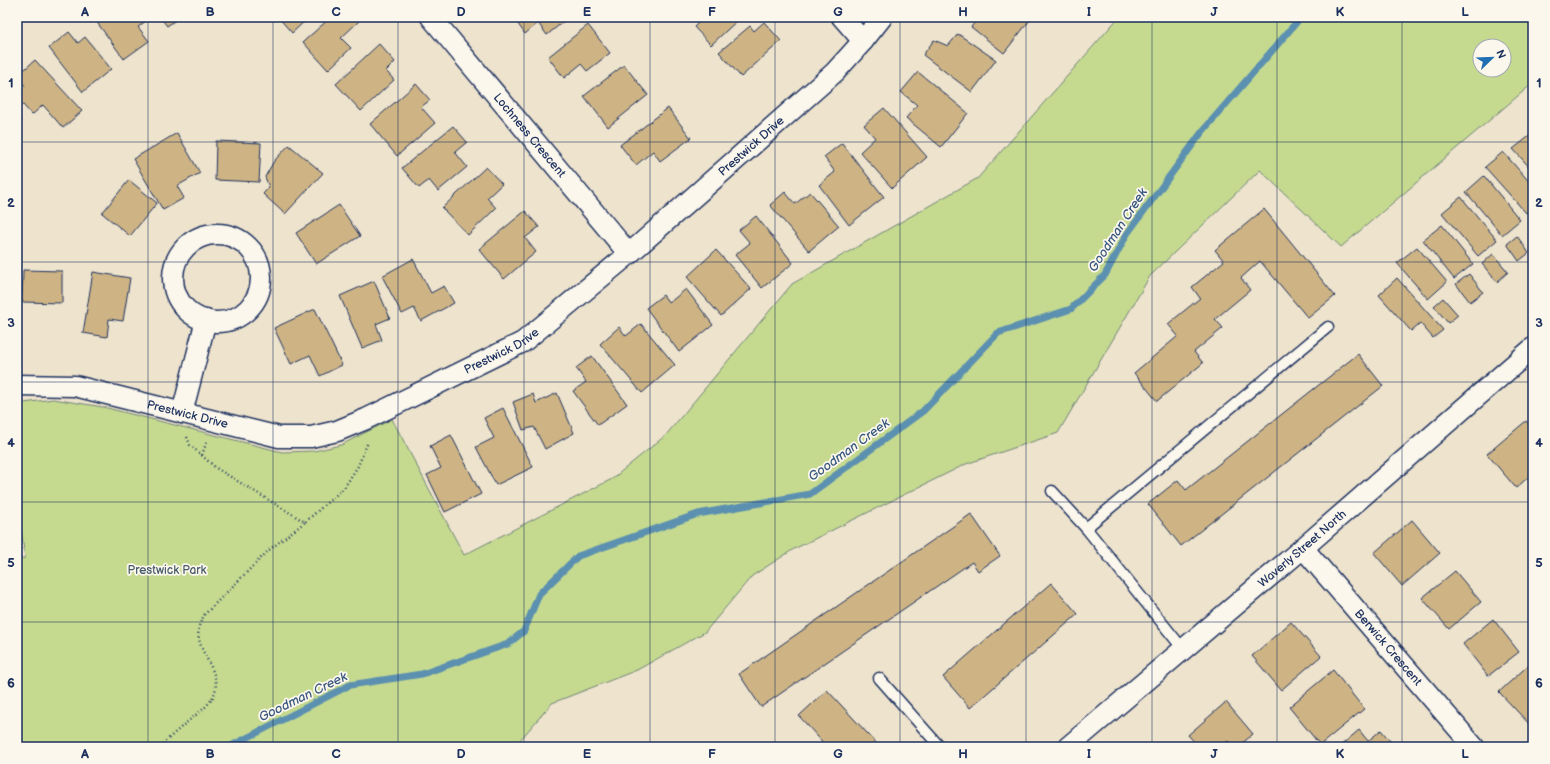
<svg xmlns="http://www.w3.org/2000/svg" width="1550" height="764" font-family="'Balsamiq Sans',sans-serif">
<rect width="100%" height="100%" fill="#eee3cd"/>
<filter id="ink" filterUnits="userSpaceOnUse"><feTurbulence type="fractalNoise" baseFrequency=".025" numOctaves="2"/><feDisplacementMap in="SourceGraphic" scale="8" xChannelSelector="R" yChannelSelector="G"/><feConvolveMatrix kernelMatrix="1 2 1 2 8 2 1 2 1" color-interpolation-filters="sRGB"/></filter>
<g filter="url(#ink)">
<!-- green -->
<path fill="#c5da8f" stroke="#708476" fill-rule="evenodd" d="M 1119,17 L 1531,17 L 1533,19 L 1533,83 L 1341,247 L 1260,170 L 1150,276 L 1058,433 L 966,464 L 794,549 L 752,576 L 705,632 L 637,670 L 552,703 L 514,747 L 17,747 L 17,559 L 25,558 L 17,498 L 17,404 L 53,399 L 103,407 L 282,452 L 314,451 L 341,445 L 392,419 L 464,555 L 612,479 L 666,435 L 792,284 L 978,178 ZM 1480,46 L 1504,46 L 1504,70 L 1480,70 Z"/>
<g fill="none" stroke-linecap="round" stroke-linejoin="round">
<!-- stream -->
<polyline stroke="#5b90b0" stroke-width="7" points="229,747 350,685 422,674 508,644 524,631 539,594 578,556 698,514 810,494 923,411 998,333 1071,309 1105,275 1127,234 1202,132 1301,17"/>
</g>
<!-- building -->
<g fill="#ceb484" stroke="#1b2f5e">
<polygon points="93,17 145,17 147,20 138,27 149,41 124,59"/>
<polygon points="160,17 180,17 167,26"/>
<polygon points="278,17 309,17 292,33"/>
<polygon points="331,17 355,17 359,21 341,38 351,48 328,70 303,42"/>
<polygon points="513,17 569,17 547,35 538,23 525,34"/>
<polygon points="700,17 741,17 711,45 694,27 702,19"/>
<polygon points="979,17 1027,17 1030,20 1004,53 971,27"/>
<polygon points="764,22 781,41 741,77 719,52 750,26 754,31"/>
<polygon points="588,25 610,53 587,71 581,64 564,78 548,57"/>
<polygon points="69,32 78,43 85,37 111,69 83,92 49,48"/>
<polygon points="958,34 996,60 972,92 923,55 934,40 948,46"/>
<polygon points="379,44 395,62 386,71 394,80 361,111 336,84"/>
<polygon points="35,60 82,111 63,128 43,105 32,115 17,98 17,94 25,86 17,76"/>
<polygon points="624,65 648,95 608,127 584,96"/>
<polygon points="918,72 968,113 941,147 906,118 917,105 901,92"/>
<polygon points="416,84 430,100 421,107 435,123 397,156 370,124"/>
<polygon points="668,108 691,138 660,161 653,151 636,165 620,145"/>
<polygon points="884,108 927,157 892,188 860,152 875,138 864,125"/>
<polygon points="17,116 22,122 17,127"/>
<polygon points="453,126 467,142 455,152 467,167 438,191 429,180 419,188 402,168"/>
<polygon points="177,133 200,173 177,186 184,198 163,210 133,159"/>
<polygon points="1532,134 1533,135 1533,171 1513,149"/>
<polygon points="17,137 23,144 17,149"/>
<polygon points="216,141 261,143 259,182 215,180"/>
<polygon points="842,143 884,197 849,225 819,185 835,172 824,157"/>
<polygon points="289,145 323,173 285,214 263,194 269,187 265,177 274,161"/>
<polygon points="1503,152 1533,186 1533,207 1526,213 1485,167"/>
<polygon points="486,167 502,184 487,198 496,208 468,235 442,208"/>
<polygon points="1484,176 1520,220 1502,235 1466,192"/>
<polygon points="129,180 157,203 130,236 102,213"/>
<polygon points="785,192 795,204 810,192 839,226 809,251 770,205"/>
<polygon points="1461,197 1497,240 1478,256 1442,213"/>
<polygon points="339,205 360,236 316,264 296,233"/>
<polygon points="1264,209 1335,296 1308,318 1260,261 1241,278 1250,290 1215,319 1223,328 1194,352 1203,363 1157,401 1134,373 1178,336 1168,324 1200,298 1192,287 1224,261 1215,250"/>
<polygon points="525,211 539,227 525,238 536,252 504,279 479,249"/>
<polygon points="756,216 793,263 762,288 735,255 750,243 739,230"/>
<polygon points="1442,225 1473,264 1454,279 1423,240"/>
<polygon points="1517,236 1529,253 1519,261 1507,244"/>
<polygon points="1417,247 1447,282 1428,299 1397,263"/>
<polygon points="716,250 751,289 721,316 687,277"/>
<polygon points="1493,254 1508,272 1497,282 1482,264"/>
<polygon points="413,259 431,293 444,286 454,303 421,321 414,308 402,314 382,276"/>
<polygon points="23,270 62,271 62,303 22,302"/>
<polygon points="93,272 130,278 123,321 109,319 107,337 83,333"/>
<polygon points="1469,274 1483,292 1470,302 1456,284"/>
<polygon points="1397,278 1443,330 1433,338 1420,323 1411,331 1379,295"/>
<polygon points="374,281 390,318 376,324 382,340 362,348 340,296"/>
<polygon points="686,289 713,325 679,352 646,308 663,295 669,303"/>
<polygon points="1443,298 1458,315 1448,323 1434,306"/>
<polygon points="315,309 342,365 320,376 310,355 291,364 274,328"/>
<polygon points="641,324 675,365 642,393 600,344 619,327 626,336"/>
<polygon points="1358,354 1383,386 1181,546 1148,504 1178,480 1186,490"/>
<polygon points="592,356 627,404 598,425 573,391 586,382 576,368"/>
<polygon points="557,393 574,433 545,449 534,427 523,430 513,402 533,394 536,403"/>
<polygon points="503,408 533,467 496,485 476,447 494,438 484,418"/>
<polygon points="1526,421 1533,429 1533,473 1516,488 1487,454"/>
<polygon points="451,435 481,494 445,512 427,475 441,468 430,446"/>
<polygon points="971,514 1000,556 978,571 972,562 761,707 739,674"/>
<polygon points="1412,520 1440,553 1402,586 1374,553"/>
<polygon points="1455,571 1481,602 1449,629 1422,598"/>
<polygon points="1051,583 1078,614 970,708 943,677"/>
<polygon points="1493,619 1519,652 1488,676 1463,644"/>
<polygon points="1291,622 1321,656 1281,690 1252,656"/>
<polygon points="1533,661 1533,728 1499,692"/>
<polygon points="1333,670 1364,709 1320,745 1289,707"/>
<polygon points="827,690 880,747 827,747 799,716"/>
<polygon points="1226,702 1253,734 1238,747 1234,747 1228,741 1221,747 1199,747 1188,735"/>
<polygon points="1359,730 1368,741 1381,730 1395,747 1339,747"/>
</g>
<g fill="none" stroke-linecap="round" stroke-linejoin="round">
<!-- service casing -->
<g stroke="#1b2f5e" stroke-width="13">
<g id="service">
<polyline points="1052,491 1086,528 1183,649"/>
<polyline points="1086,528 1328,327"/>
<polyline points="879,678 940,747"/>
</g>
</g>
<!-- minor casing -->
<g stroke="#1b2f5e" stroke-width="23">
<g id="minor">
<path id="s1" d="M 431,17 L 629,254"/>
<polyline points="842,17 863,41"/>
<circle cx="217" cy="278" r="44"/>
<path id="s2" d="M 17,385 L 75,386 L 279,437 L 311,437 L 337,431 L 366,419 L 523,342 L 629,254 L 835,72 L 863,41 L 882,17"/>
<polyline points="182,413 206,320"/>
<path id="s3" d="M 1303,548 L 1474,747"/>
<path id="s4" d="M 1068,747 L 1303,548 L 1533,348"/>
</g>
</g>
<!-- path -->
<g stroke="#1b2f5e" stroke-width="2.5" stroke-dasharray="1 3" stroke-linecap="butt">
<polyline points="187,437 190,445 216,468 305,522 344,488 358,466 368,442"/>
<polyline points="202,455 207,441"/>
<path d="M 160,747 C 170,737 181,727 192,718 C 197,714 204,709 208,704 C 232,676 193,655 199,626 C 200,622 203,618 204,615 L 269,550 L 305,522"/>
</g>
<!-- service -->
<use href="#service" stroke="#fbf7ec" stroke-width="10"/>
<!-- minor -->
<use href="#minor" stroke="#fbf7ec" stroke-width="20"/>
</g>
</g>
<!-- grid -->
<path fill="none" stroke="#1b2f5e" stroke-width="1" stroke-opacity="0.55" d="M 148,17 L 148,747M 273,17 L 273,747M 398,17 L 398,747M 524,17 L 524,747M 650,17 L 650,747M 775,17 L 775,747M 900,17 L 900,747M 1026,17 L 1026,747M 1152,17 L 1152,747M 1277,17 L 1277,747M 1402,17 L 1402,747M 17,142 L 1533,142M 17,262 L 1533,262M 17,382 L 1533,382M 17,502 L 1533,502M 17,622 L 1533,622"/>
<g text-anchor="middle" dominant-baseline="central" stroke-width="3.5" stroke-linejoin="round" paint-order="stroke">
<!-- street labels -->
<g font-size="12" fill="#1b2f5e" stroke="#fbf7ec">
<text stroke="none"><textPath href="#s1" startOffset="154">Lochness Crescent</textPath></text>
<text stroke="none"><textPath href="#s2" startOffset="834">Prestwick Drive</textPath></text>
<text stroke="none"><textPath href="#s2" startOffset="510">Prestwick Drive</textPath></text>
<text stroke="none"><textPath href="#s2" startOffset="174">Prestwick Drive</textPath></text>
<text stroke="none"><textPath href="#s4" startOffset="307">Waverly Street North</textPath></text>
<text stroke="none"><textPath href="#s3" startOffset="131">Berwick Crescent</textPath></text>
</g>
<!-- park labels -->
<g font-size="12" fill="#465a6a" stroke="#fbf7ec">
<text x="167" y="570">Prestwick Park</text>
</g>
<!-- water labels -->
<g font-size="13" font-style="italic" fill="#365780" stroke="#fbf7ec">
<text transform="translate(1118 230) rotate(-57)">Goodman Creek</text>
<text transform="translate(849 450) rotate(-36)">Goodman Creek</text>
<text transform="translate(303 697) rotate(-26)">Goodman Creek</text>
</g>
</g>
<!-- margin -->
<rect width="1550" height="764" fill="none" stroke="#fbf7ec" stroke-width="44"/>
<!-- north arrow -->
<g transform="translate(1492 58) rotate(67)"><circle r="19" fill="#fbf7ec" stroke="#a1a7b3"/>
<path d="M0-3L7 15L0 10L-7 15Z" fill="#1f6fb2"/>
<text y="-6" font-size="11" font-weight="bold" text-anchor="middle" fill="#1b2f5e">N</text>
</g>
<rect x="22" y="22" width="1506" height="720" fill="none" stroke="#1b2f5e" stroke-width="1.5"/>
<g font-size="13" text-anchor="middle" font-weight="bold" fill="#1b2f5e">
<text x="85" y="16">A</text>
<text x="210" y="16">B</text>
<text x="336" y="16">C</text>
<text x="461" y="16">D</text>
<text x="587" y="16">E</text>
<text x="712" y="16">F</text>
<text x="838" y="16">G</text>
<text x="963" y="16">H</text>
<text x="1089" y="16">I</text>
<text x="1214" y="16">J</text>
<text x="1340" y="16">K</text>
<text x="1465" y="16">L</text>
<text x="11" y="87">1</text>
<text x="1539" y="87">1</text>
<text x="11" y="207">2</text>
<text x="1539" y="207">2</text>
<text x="11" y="327">3</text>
<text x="1539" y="327">3</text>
<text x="11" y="447">4</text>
<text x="1539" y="447">4</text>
<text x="11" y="567">5</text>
<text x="1539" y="567">5</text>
<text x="11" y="687">6</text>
<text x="1539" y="687">6</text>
<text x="85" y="758">A</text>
<text x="210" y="758">B</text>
<text x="336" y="758">C</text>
<text x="461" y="758">D</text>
<text x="587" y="758">E</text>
<text x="712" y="758">F</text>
<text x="838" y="758">G</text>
<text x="963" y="758">H</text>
<text x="1089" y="758">I</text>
<text x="1214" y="758">J</text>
<text x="1340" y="758">K</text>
<text x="1465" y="758">L</text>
</g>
</svg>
